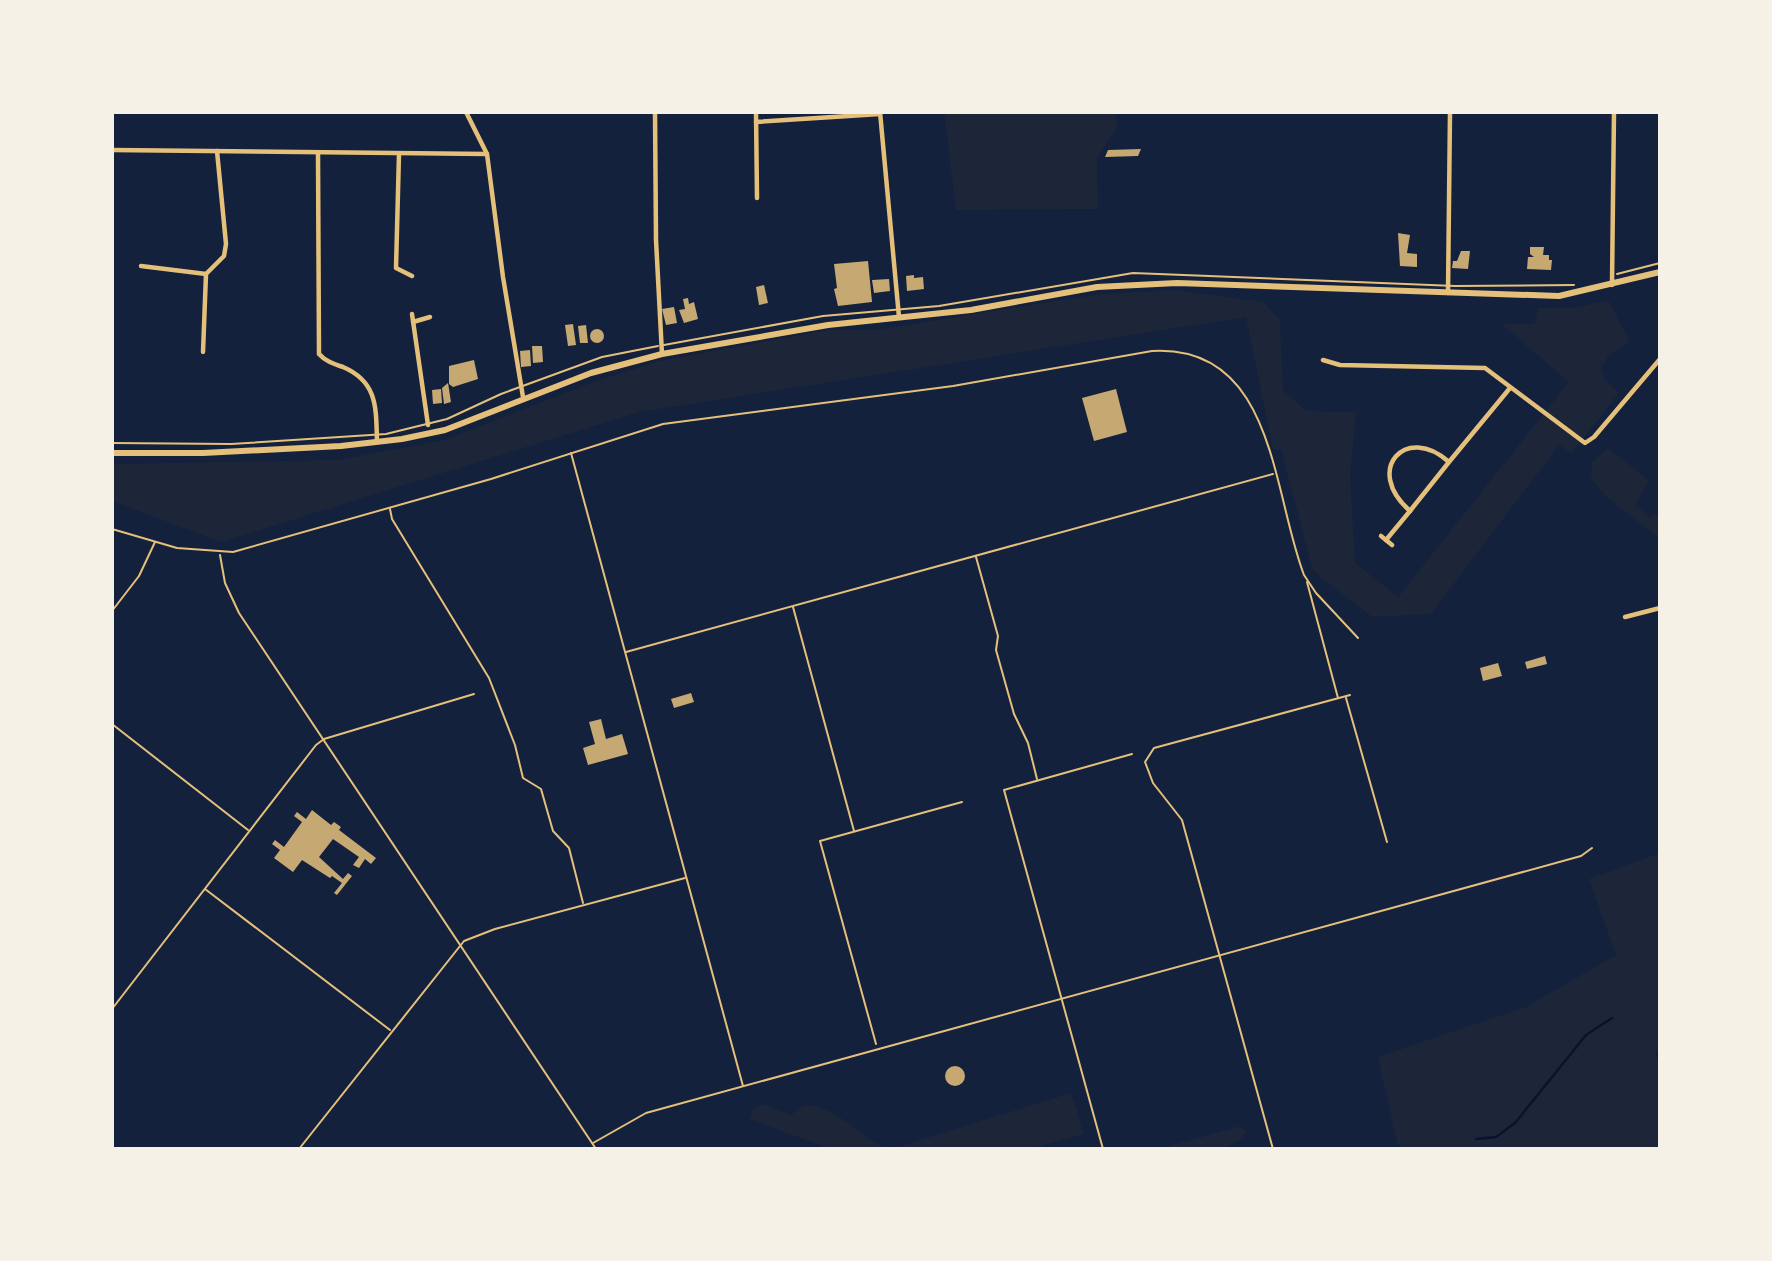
<svg xmlns="http://www.w3.org/2000/svg" width="1772" height="1261" font-family="'PT Sans',sans-serif">
<rect width="100%" height="100%" fill="#14213d"/>
<!-- green -->
<g fill="#1d2539">
<polygon points="944,112 1116,112 1117,128 1097,158 1098,209 956,210"/>
<polygon points="1175,290 1264,302 1280,320 1283,391 1307,411 1356,412 1350,476 1355,563 1398,597 1569,382 1501,324 1532,324 1535,322 1538,308 1575,308 1608,300 1630,342 1609,355 1601,368 1605,380 1619,393 1572,453 1559,445 1431,614 1372,617 1313,571 1281,449 1273,450 1246,317 639,412 221,542 112,501 112,464 338,460 445,440 591,383 659,361 829,330 875,330 1100,294"/>
<polygon points="1608,448 1649,481 1635,504 1650,517 1655,513 1660,517 1660,539 1608,498 1591,479 1592,462"/>
<polygon points="1660,853 1660,1049 1655,1052 1660,1069 1660,1149 1403,1149 1397,1143 1378,1057 1526,1007 1616,955 1589,879"/>
<polygon points="1071,1093 1084,1134 1031,1149 891,1149"/>
<path d="M 763,1104 L 791,1115 L 804,1105 C 839,1105 858,1139 890,1149 L 831,1149 L 749,1119 L 754,1108 Z"/>
<path d="M 1241,1126 L 1246,1132 C 1232,1158 1183,1149 1159,1149 Z"/>
</g>
<g fill="none" stroke-linecap="round" stroke-linejoin="round">
<!-- stream -->
<polyline stroke="#0b132b" stroke-width="2.5" points="1476,1139 1496,1137 1515,1123 1586,1035 1612,1018"/>
</g>
<!-- building -->
<g fill="#c6a872">
<polygon points="1141,149 1138,156 1105,157 1108,150"/>
<polygon points="1398,233 1410,235 1407,253 1417,254 1417,267 1400,266"/>
<polygon points="1530,247 1544,247 1543,255 1549,255 1549,260 1552,260 1551,270 1527,269 1528,257 1534,257 1530,254"/>
<polygon points="1461,251 1470,251 1468,269 1452,268 1453,261 1457,261"/>
<polygon points="868,261 872,302 838,306 834,289 837,288 834,264"/>
<polygon points="914,275 914,278 923,277 924,289 907,291 906,276"/>
<polygon points="889,279 890,291 874,293 872,280"/>
<polygon points="764,285 768,303 759,305 756,287"/>
<polygon points="688,298 689,304 694,302 698,319 684,323 679,310 685,309 683,299"/>
<polygon points="674,307 677,323 666,325 662,309"/>
<polygon points="573,324 576,345 568,346 565,325"/>
<polygon points="586,325 588,343 580,343 578,326"/>
<circle cx="597" cy="336" r="7"/>
<polygon points="532,346 542,346 543,362 533,363"/>
<polygon points="530,350 531,366 521,367 520,351"/>
<polygon points="474,360 478,379 453,387 449,384 449,366"/>
<polygon points="448,383 451,402 444,404 442,388"/>
<polygon points="441,389 442,403 433,404 432,390"/>
<polygon points="1116,389 1127,432 1094,441 1082,398"/>
<polygon points="1545,656 1547,664 1527,669 1525,662"/>
<polygon points="1498,663 1502,676 1483,681 1480,668"/>
<polygon points="691,693 694,702 674,708 671,699"/>
<polygon points="601,719 606,739 622,734 628,754 588,765 583,748 595,744 589,722"/>
<polygon points="312,810 331,825 334,822 341,827 339,830 376,858 371,864 365,859 359,868 353,865 359,857 333,839 319,857 343,879 348,873 352,876 337,895 334,893 342,883 332,876 330,878 302,860 293,872 274,858 280,850 272,844 275,840 284,847 302,822 294,816 297,812 306,819"/>
<circle cx="955" cy="1076" r="10"/>
</g>
<g fill="none" stroke-linecap="round" stroke-linejoin="round">
<!-- path -->
<polyline stroke="#e5c07b" stroke-width="2" points="1617,274 1660,263"/>
<!-- service -->
<g stroke="#e5c07b" stroke-width="2">
<polyline points="664,345 823,316 939,306 1133,273 1455,286 1574,285"/>
<polyline points="112,443 231,444 386,434 447,419 501,394 602,357 658,346"/>
<polyline points="571,453 743,1086"/>
<polyline points="390,509 392,519 489,678 515,745 523,778 541,789 553,831 569,848 583,903"/>
<path d="M 112,529 L 177,548 L 233,552 L 491,479 L 663,424 L 953,386 L 1152,351 C 1275,344 1272,492 1304,575 L 1316,593 L 1358,638"/>
<polyline points="220,555 225,583 239,613 596,1149"/>
<polyline points="976,557 998,636 996,650 1014,714 1028,743 1037,779"/>
<polyline points="1307,582 1338,698"/>
<polyline points="793,607 854,831"/>
<polyline points="112,611 139,576 155,542"/>
<polyline points="626,652 1273,474"/>
<polyline points="1346,698 1387,842"/>
<polyline points="112,724 248,830"/>
<polyline points="205,889 390,1030"/>
<polyline points="112,1009 316,745 324,739 474,694"/>
<polyline points="876,1044 820,841 962,802"/>
<polyline points="593,1143 646,1113 1581,856 1592,848"/>
<polyline points="299,1149 464,941 495,929 685,878"/>
<polyline points="1103,1149 1004,790 1132,754"/>
<polyline points="1273,1149 1182,820 1153,783 1145,762 1154,748 1350,695"/>
</g>
<!-- minor -->
<g stroke="#e5c07b" stroke-width="4.5">
<polyline points="466,112 487,154 503,277 523,397"/>
<polyline points="655,112 656,240 662,354"/>
<polyline points="756,112 757,198"/>
<polyline points="880,112 899,317"/>
<polyline points="756,122 880,114"/>
<polyline points="112,150 487,154"/>
<path d="M 318,153 L 319,354 C 325,361 334,364 343,367 C 378,382 376,408 377,442"/>
<polyline points="399,154 396,268 412,276"/>
<polyline points="141,266 206,274"/>
<polyline points="1612,285 1614,112"/>
<polyline points="1448,293 1450,112"/>
<polyline points="412,314 428,425"/>
<polyline points="413,322 430,317"/>
<polyline points="203,352 206,274 224,256 226,244 217,151"/>
<polyline points="1323,360 1340,365 1485,368 1585,443 1594,437 1660,359"/>
<path d="M 1449,462 L 1410,511 C 1363,470 1406,423 1449,462 L 1510,388"/>
<polyline points="1381,536 1386,540"/>
<polyline points="1392,545 1386,540 1410,511"/>
<polyline points="1625,617 1660,608"/>
</g>
<!-- primary -->
<polyline stroke="#e5c07b" stroke-width="6" points="112,453 203,453 341,446 402,439 445,430 591,373 662,354 828,325 971,310 1097,287 1177,283 1559,296 1660,272"/>
</g>
<!-- border -->
<rect width="1772" height="1261" fill="none" stroke="#f6f1e7" stroke-width="228"/>
</svg>
